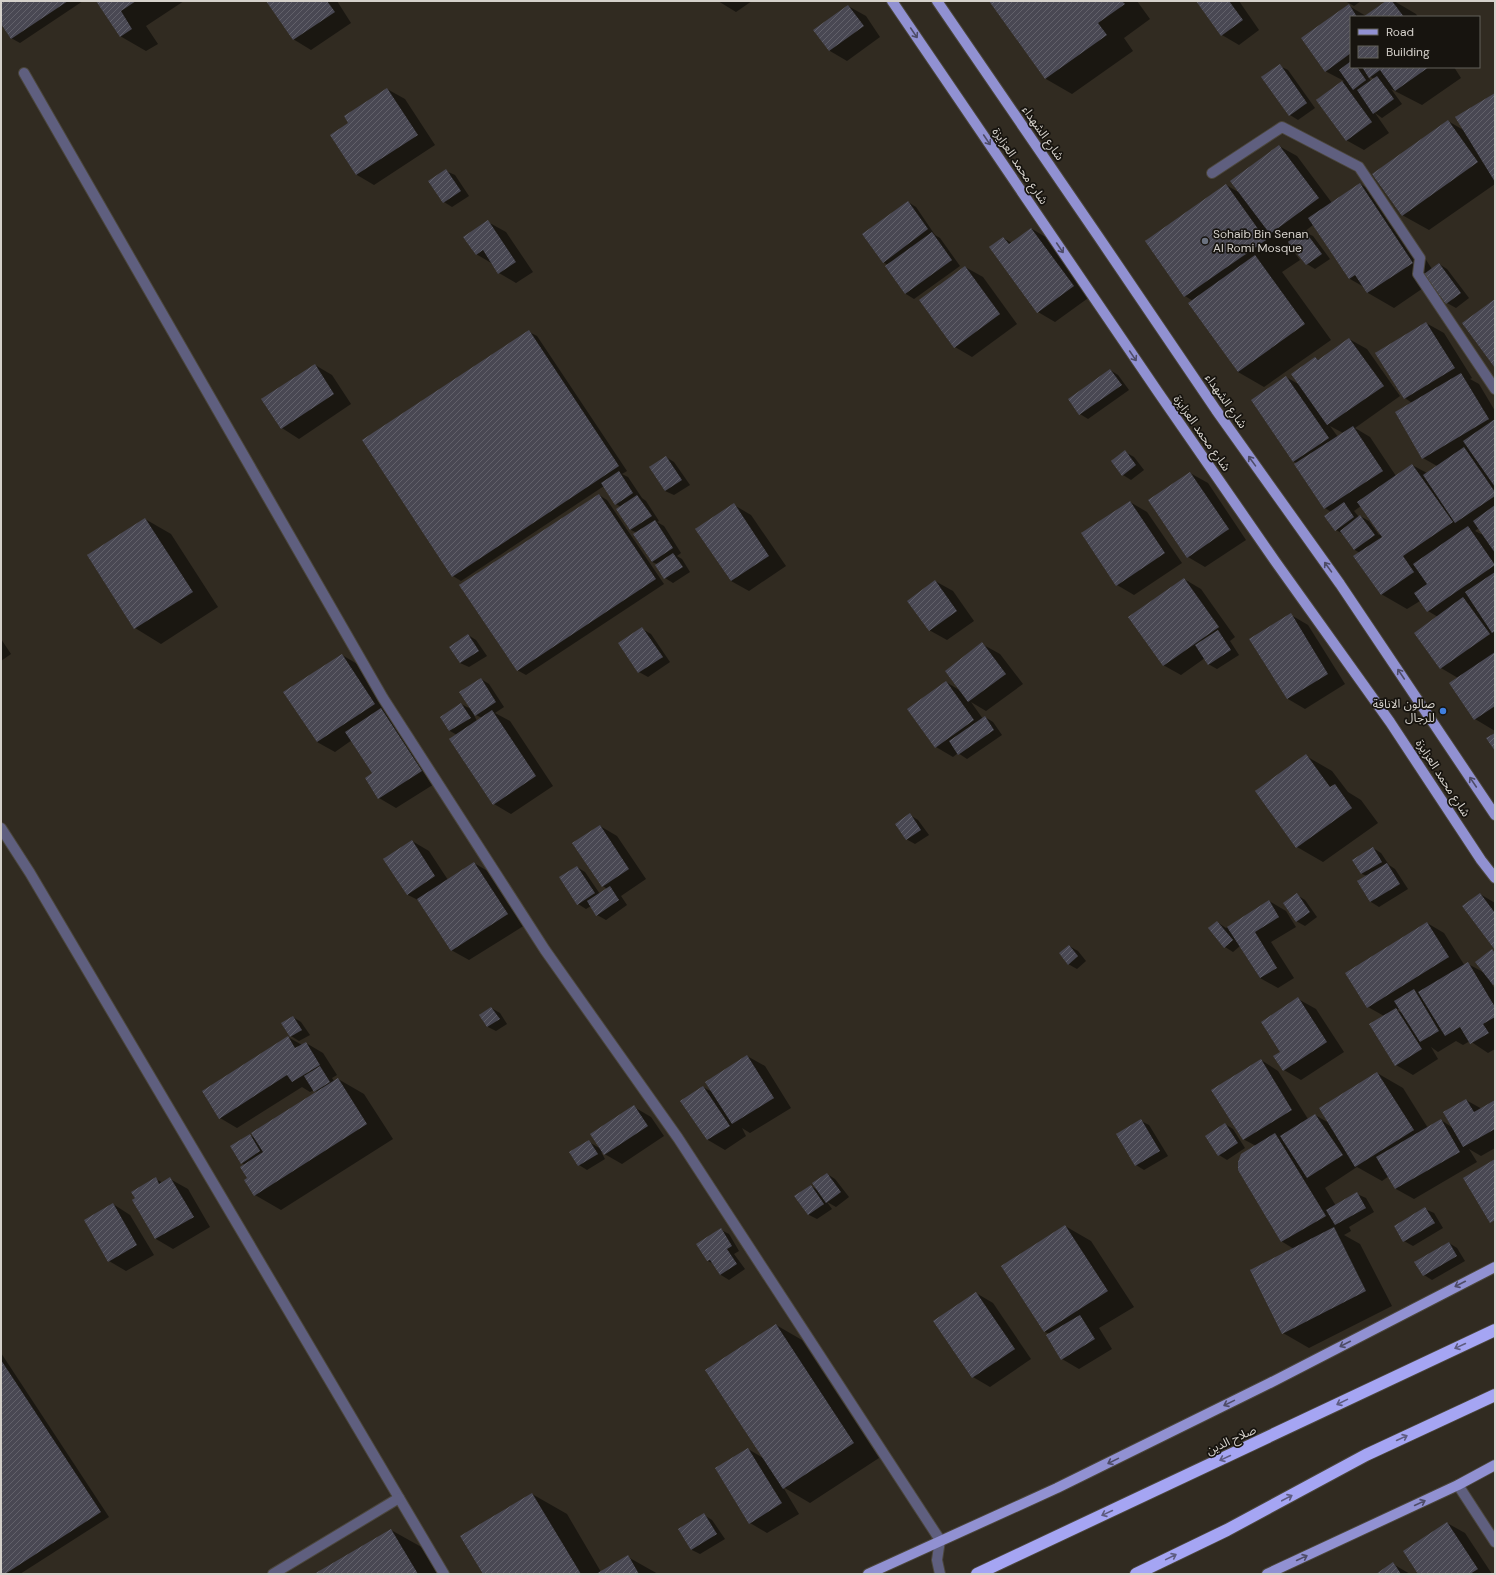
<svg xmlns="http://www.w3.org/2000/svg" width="1496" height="1575" font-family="'DM Sans','Noto Sans Arabic',sans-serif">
<defs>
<pattern id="building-hatch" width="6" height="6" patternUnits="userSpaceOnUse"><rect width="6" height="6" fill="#494853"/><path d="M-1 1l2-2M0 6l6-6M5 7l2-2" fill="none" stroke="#62616a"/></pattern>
</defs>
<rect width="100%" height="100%" fill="#312b21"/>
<!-- shadow -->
<g fill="#0007" fill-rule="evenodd">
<polygon points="1,1 83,1 20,43 11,38 1,22"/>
<polygon points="97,1 184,1 146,26 158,44 146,51 120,36"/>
<polygon points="268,1 337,1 351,23 311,50 293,39"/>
<polygon points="718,1 752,1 736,12"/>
<polygon points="990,1 1137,1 1150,19 1124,38 1133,51 1072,94 1046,79"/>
<polygon points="1197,1 1239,1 1259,30 1239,45 1222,35"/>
<polygon points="1345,1 1361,1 1354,6"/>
<path d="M 1388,1 L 1394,1 L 1416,14 L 1418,17 L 1351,17 L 1351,67 L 1454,67 L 1461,78 L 1422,105 L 1391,89 L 1402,104 L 1382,118 L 1375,113 L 1389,133 L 1364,150 L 1346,140 L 1317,100 L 1344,81 L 1325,71 L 1349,6 L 1366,16 ZM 1367,75 L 1374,79 L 1371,81 Z"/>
<polygon points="848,6 866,16 880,37 847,61 830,51 815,30"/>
<polygon points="1280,66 1288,70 1315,108 1298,120 1290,115"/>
<polygon points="387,89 405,99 435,145 374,185 357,175 331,135 350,123"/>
<polygon points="1495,94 1495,184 1429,230 1402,215 1448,121 1465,131"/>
<polygon points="1279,146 1297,156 1332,203 1360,184 1386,199 1432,269 1439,264 1447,269 1469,298 1456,308 1447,303 1432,282 1394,308 1368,293 1364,287 1350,279 1313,225 1304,232 1313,236 1330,259 1315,269 1307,264 1290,242 1288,244 1300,260 1282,272 1331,340 1264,387 1238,372 1193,301 1185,296 1226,185 1240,193"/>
<polygon points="446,171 455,175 469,196 452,207 444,202"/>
<polygon points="908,202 916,207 935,235 940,238 960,266 914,299 906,294 886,267 888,265 883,262"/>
<polygon points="488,222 506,232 533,272 516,283 499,273 493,264 476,254"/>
<polygon points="1032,229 1049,239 1091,296 1055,322 1038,312 1003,238 1012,243"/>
<polygon points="965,267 983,277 1017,324 972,357 955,347"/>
<path d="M 1426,323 L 1444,333 L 1472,378 L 1470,379 L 1479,384 L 1495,411 L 1495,731 L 1475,719 L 1458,678 L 1441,668 L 1438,617 L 1428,611 L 1420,601 L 1407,609 L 1381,594 L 1360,553 L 1355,550 L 1343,534 L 1336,530 L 1326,516 L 1331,512 L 1325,508 L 1295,464 L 1297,463 L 1294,462 L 1252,401 L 1286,377 L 1300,385 L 1315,358 L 1320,360 L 1349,339 L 1367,349 L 1400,396 L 1355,428 L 1370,437 L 1396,476 L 1412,465 L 1427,473 L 1437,466 L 1423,458 L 1412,403 L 1405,398 ZM 1330,426 L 1343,433 L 1338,437 ZM 1361,506 L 1381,534 L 1379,535 L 1369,521 L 1360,516 L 1359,517 L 1354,511 ZM 1479,528 L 1485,536 L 1475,531 Z"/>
<polygon points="529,332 537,336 627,471 622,474 628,477 642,498 646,501 659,521 657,522 664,526 681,553 677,556 682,559 690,572 673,583 665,578 657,564 652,562 637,533 631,530 617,509 621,507 616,504 604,486 461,581 453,576"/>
<polygon points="315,365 332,375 351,404 299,439 282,428"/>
<polygon points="1110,370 1118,375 1129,390 1088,419 1080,414 1069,399"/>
<polygon points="1125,452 1134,457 1144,470 1131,480 1123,475 1112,461"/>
<polygon points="666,457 674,462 690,485 674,495 665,491"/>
<polygon points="1190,473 1208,483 1246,540 1205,567 1188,557"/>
<polygon points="599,495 607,500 664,584 526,675 517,670"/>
<polygon points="1130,502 1147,512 1182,563 1134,595 1117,585"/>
<polygon points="734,505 751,515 786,566 749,591 731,581"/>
<polygon points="145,519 171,534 218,607 161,644 135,628 88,556"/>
<polygon points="1184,579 1201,589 1235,637 1230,641 1239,655 1217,669 1208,664 1205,658 1181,675 1163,665"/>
<polygon points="935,581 953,591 974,621 947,640 929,630"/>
<polygon points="1291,615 1308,625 1345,684 1305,709 1288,699 1251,639"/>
<polygon points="642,629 651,634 670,662 648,677 639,672 620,643"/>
<polygon points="468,635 476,640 487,656 469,667 460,663"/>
<polygon points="1,639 11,654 1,661"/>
<polygon points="982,644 1000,654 1023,684 986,711 971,702 983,719 985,717 993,722 1002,735 967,759 958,753 953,757 936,747 946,682 961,691"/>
<polygon points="342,655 359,665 439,781 396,808 379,798 374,774 352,740 335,752 317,742"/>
<polygon points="481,679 489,684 504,707 495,713 510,721 553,786 511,814 494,804 457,735 450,731 441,717 461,704 471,709 477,721 482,718 476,715"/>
<polygon points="1306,756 1332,771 1348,792 1361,800 1378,823 1323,862 1297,847"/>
<polygon points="910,815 918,820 929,835 915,844 906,839"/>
<polygon points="600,826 617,836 646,879 621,896 627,905 606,920 597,915 591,906 586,909 578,904 577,867 585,872 600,894 607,889 603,886"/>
<polygon points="412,841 429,851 448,880 474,863 491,873 525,925 469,960 451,950 420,901 408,895"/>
<polygon points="1373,848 1381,853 1389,865 1395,869 1408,889 1379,907 1371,902 1358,882 1367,876 1362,874 1354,860"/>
<polygon points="1480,894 1495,903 1495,948"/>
<polygon points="1297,895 1305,900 1317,917 1305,926 1296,921"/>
<polygon points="1269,901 1286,911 1296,927 1271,942 1294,978 1278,988 1260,978 1240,946 1233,952 1225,947 1217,922 1226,928"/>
<path d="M 1427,923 L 1444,933 L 1465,966 L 1468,964 L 1485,973 L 1492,950 L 1495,952 L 1495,985 L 1491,983 L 1495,989 L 1495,1049 L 1488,1053 L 1470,1041 L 1463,1045 L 1456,1041 L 1438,1052 L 1431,1047 L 1438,1059 L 1413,1075 L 1396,1065 L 1384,1016 L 1368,1007 ZM 1400,1008 L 1404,1014 L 1397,1010 Z"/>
<polygon points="1069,946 1078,951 1086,961 1077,969 1068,964"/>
<polygon points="1298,999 1316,1009 1344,1052 1301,1080 1284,1070 1281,1052"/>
<polygon points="491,1008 500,1013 507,1024 496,1031 488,1027"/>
<polygon points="293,1017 301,1022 310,1035 299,1041 291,1036"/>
<polygon points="288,1037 302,1045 306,1043 323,1053 337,1075 332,1078 334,1081 338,1079 364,1094 393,1139 281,1210 255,1195 245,1165 242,1163 250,1135 256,1139 317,1092 314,1090 310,1092 302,1087 237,1128 220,1118"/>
<polygon points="747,1056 765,1066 791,1108 750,1133 742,1128 746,1136 725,1150 708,1140 682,1101 703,1087 714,1093"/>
<polygon points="1261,1060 1278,1071 1308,1119 1315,1115 1329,1123 1377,1073 1403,1088 1428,1128 1441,1120 1453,1128 1466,1100 1482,1109 1495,1102 1495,1148 1481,1156 1469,1149 1477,1162 1414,1199 1396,1189 1389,1176 1382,1181 1357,1167 1325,1188 1336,1206 1357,1194 1366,1198 1374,1212 1349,1227 1351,1231 1344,1235 1360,1244 1392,1306 1309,1348 1283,1333 1294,1249 1281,1241 1256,1146 1243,1139"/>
<polygon points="634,1107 651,1117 664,1136 622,1164 601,1152 605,1159 587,1170 579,1165 589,1142 601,1149"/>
<polygon points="1141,1121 1149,1125 1168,1156 1144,1170 1136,1165"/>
<polygon points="1225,1124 1233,1129 1245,1148 1227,1160 1219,1155"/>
<polygon points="827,1174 835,1179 849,1197 836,1207 827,1202 832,1209 817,1219 809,1215 811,1186 819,1191"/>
<polygon points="156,1179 163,1183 170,1179 188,1189 210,1227 173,1249 156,1239 133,1200"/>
<polygon points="113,1204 130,1215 154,1255 126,1271 109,1261"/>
<polygon points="1425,1209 1434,1213 1443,1228 1413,1246 1404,1241"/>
<polygon points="1065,1226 1091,1241 1134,1307 1099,1328 1112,1349 1079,1369 1062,1359 1050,1334 1045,1332 1002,1266"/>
<polygon points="721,1230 729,1234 739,1251 734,1254 745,1269 729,1280 721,1275 714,1264 708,1261"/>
<polygon points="1449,1243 1457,1248 1465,1261 1432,1280 1424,1275"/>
<polygon points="976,1293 993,1303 1031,1359 990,1387 973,1377"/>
<polygon points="776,1325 802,1340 879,1458 810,1503 783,1487 799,1514 767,1533 750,1523 748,1449 765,1459"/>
<polygon points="1,1353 109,1517 20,1574 1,1574"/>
<polygon points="532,1494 567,1514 601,1572 628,1557 658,1574 484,1574"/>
<polygon points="704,1515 712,1520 725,1539 700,1554 692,1550 679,1529"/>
<polygon points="1447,1523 1465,1533 1492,1574 1419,1574"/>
<polygon points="391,1530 425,1549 440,1574 316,1574"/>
<polygon points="1393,1564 1410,1574 1378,1574"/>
</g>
<!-- building -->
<g fill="url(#building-hatch)">
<polygon points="1,1 68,1 11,39 1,24"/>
<polygon points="96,1 136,1 121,11 132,29 120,37"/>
<polygon points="266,1 327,1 335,12 293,40"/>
<polygon points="989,1 1122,1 1125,4 1098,23 1107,35 1045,79"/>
<polygon points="1196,1 1229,1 1243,20 1221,36"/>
<polygon points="1386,1 1392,1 1404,17 1363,17"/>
<polygon points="1349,4 1357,17 1351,17 1351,53 1325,72 1301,38"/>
<polygon points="848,5 864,26 829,51 813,30"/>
<polygon points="1351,61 1351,67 1357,67 1366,80 1353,90 1339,70"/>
<polygon points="1280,64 1307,103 1289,116 1261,77"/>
<polygon points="1362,67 1429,67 1395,91 1380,70 1369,78"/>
<polygon points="1377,76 1394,99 1373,114 1357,90"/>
<polygon points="1342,81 1372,122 1346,141 1316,100"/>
<polygon points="387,88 418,135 356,175 330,135 348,123 344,116"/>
<polygon points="1495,93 1495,182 1455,117"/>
<polygon points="1448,120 1478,162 1402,216 1372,174"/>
<polygon points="1279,145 1319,198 1270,234 1230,181"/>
<polygon points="446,169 461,191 443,203 428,181"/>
<polygon points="1360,183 1413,263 1367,293 1355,275 1349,279 1308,218"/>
<polygon points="1226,184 1266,240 1184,297 1145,241"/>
<polygon points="908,201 928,229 883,263 862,234"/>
<polygon points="488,220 516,262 498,274 483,250 476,255 463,237"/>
<polygon points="1031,228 1074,286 1037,313 989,247 1003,237 1009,244"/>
<polygon points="1304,230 1322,254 1306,265 1288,242"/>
<polygon points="932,232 952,260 905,294 885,266"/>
<polygon points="1255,255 1305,324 1238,372 1188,303"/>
<polygon points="1439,263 1461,293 1446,304 1424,274"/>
<polygon points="965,266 1000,314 954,348 919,300"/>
<polygon points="1495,299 1495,368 1462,323"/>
<polygon points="1426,322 1455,368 1404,399 1375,353"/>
<polygon points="529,330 619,466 452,577 362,440"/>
<polygon points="1349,338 1384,386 1327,425 1291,374 1315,357 1318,360"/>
<polygon points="315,364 334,394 281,429 261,399"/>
<polygon points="1110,369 1122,385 1079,415 1068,399"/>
<polygon points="1461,373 1489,419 1422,459 1395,412"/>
<polygon points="1286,376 1329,438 1293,462 1251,400"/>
<polygon points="1495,419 1495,487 1463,441"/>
<polygon points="1353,426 1383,471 1324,509 1294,464"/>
<polygon points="1464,447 1495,492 1495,496 1455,523 1423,475"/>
<polygon points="1125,450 1136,465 1122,476 1111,461"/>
<polygon points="666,456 682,480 665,491 649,467"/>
<polygon points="1412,464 1453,522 1403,556 1414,572 1381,595 1353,556 1382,537 1357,502"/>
<polygon points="619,471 633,493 615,505 601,483"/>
<polygon points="1190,472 1229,529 1187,558 1148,500"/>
<polygon points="599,494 656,579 517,671 459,585"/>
<polygon points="637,495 652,516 630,530 616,509"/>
<polygon points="1130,501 1165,553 1116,586 1081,533"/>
<polygon points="1344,502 1354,517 1335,531 1324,516"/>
<polygon points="734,503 769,556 731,581 695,529"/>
<polygon points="1495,505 1495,553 1473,521"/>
<polygon points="1360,515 1375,535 1354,550 1340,531"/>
<polygon points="145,518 193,592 134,629 87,555"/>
<polygon points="655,520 673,548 652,562 633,534"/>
<polygon points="1468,526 1495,565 1427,612 1414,593 1427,584 1413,564"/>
<polygon points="673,553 683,567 664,579 655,565"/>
<polygon points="1495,572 1495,631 1492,633 1465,592"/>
<polygon points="1184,578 1219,627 1163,666 1128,617"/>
<polygon points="935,580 957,611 929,631 907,601"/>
<polygon points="1463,597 1490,634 1440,669 1414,633"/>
<polygon points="1291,613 1328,674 1287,699 1249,639"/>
<polygon points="642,627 663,657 638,673 618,643"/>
<polygon points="1218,630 1231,650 1208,665 1195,645"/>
<polygon points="468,634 479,651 460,663 449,647"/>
<polygon points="982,642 1006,674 968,702 945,671"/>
<polygon points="1495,652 1495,706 1474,720 1449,683"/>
<polygon points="342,654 375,704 317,742 283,692"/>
<polygon points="481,678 496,702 475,716 459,692"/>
<polygon points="946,681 974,720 935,748 907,709"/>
<polygon points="461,703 471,718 449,731 440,717"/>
<polygon points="381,708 422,771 378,799 365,778 372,773 345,732"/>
<polygon points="492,710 536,776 493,805 449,739"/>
<polygon points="985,716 994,730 958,755 949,741"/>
<polygon points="1495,733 1495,751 1486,738"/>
<polygon points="1306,754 1330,787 1335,784 1352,808 1296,848 1255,791"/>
<polygon points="910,813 921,830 906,840 895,824"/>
<polygon points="600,825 629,869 602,887 572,843"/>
<polygon points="412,840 435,876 407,895 383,859"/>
<polygon points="1373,847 1382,862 1361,874 1352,860"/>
<polygon points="474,862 508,914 451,951 417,899"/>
<polygon points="1387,863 1400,884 1370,902 1357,881"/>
<polygon points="577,866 595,893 577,905 559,877"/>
<polygon points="610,886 619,900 596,916 587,901"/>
<polygon points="1297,893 1310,912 1296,922 1283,903"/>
<polygon points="1480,893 1495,913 1495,950 1462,906"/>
<polygon points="1269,900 1279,917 1255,932 1277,968 1260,978 1227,927"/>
<polygon points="1217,921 1233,940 1224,948 1208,928"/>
<polygon points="1427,922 1449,957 1367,1008 1345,973"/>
<polygon points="1069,945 1078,956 1068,965 1059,953"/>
<polygon points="1492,949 1495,953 1495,983 1493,985 1475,962"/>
<polygon points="1468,962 1495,1007 1495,1017 1483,1024 1489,1033 1470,1044 1460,1027 1445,1036 1418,992"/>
<polygon points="1414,989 1439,1031 1420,1042 1394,1001"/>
<polygon points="1298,997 1327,1042 1283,1071 1273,1056 1280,1052 1261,1022"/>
<polygon points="491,1007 500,1019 487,1027 479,1015"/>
<polygon points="1396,1008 1422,1049 1395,1066 1369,1024"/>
<polygon points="293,1016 302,1030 290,1037 281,1023"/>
<polygon points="288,1036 295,1048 306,1042 320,1065 292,1082 287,1075 219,1119 202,1091"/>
<polygon points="747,1055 774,1098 732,1124 705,1082"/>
<polygon points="1261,1059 1292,1110 1243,1140 1211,1090"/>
<polygon points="320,1066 330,1082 314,1092 304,1076"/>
<polygon points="1377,1072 1414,1130 1355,1167 1319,1108"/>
<polygon points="338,1078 367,1124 254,1196 244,1180 247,1178 240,1167 263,1152 251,1133"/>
<polygon points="703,1086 730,1126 707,1140 680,1101"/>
<polygon points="1466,1099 1474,1112 1495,1100 1495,1129 1463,1147 1443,1112"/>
<polygon points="634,1105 648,1126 604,1155 590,1134"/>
<polygon points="1315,1114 1343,1155 1307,1178 1280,1136"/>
<polygon points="1141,1119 1160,1151 1135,1166 1116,1134"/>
<polygon points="1441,1119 1460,1152 1395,1189 1376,1157"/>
<polygon points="1225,1123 1238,1143 1218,1156 1205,1136"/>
<polygon points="1275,1133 1326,1216 1281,1242 1238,1170 1238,1162 1241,1154"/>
<polygon points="250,1134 260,1151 241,1164 230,1146"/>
<polygon points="589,1140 598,1154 578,1166 569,1152"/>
<polygon points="1495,1159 1495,1220 1490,1223 1463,1178"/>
<polygon points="827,1173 841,1192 826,1203 812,1183"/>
<polygon points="156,1177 159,1184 170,1177 194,1217 155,1239 132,1200 135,1198 131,1192"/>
<polygon points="811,1185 824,1204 808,1215 794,1196"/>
<polygon points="1357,1192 1366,1208 1335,1225 1326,1210"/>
<polygon points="113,1203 137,1245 108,1262 84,1220"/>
<polygon points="1425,1207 1435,1223 1403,1242 1394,1226"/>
<polygon points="1065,1225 1108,1291 1044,1332 1001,1266"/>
<polygon points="1334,1227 1366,1291 1282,1334 1250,1270"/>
<polygon points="721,1228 732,1246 727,1249 737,1264 720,1275 710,1260 707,1261 696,1244"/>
<polygon points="1449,1242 1457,1256 1423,1276 1414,1262"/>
<polygon points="976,1292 1015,1349 972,1378 933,1321"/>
<polygon points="1080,1315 1095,1339 1061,1360 1046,1335"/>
<polygon points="776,1324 854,1443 783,1489 705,1370"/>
<polygon points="1,1360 101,1512 5,1574 1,1574"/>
<polygon points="748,1448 782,1503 749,1524 715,1468"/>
<polygon points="532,1493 581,1574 483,1574 460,1536"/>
<polygon points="704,1513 717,1534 691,1550 678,1529"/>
<polygon points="1447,1522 1478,1569 1470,1574 1418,1574 1403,1551"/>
<polygon points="391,1529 418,1574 314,1574"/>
<polygon points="628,1555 639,1574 596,1574"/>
<polygon points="1393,1562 1401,1574 1376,1574"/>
</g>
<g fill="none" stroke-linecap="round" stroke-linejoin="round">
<!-- minor casing -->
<g stroke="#4b463c" stroke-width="12">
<g id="minor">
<polyline points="24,73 383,698 545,950 678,1138 940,1540 937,1560 940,1574"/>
<polyline points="1212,173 1282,127 1359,167 1420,258 1418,274 1495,389"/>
<polyline points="1,828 30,873 444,1574"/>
<polyline points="1458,1485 1495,1542"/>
<polyline points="273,1574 399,1498"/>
</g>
</g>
<!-- major casing -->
<g stroke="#4b463c" stroke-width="12">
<g id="major">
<polyline points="892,1 1158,392 1275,561 1390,722 1481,860 1495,878"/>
<polyline points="937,1 1098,236 1216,410 1340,584 1495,815"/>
<polyline points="868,1574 1057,1488 1270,1383 1495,1267"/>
<polyline points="1267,1574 1458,1485 1495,1465"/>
</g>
</g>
<!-- highway casing -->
<g stroke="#4b463c" stroke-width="14">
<g id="highway">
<polyline points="977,1574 1495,1330"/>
<polyline points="1136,1574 1227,1530 1366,1455 1495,1395"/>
</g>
</g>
<!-- minor -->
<use href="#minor" stroke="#5f5f7f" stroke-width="10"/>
<!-- major -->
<use href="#major" stroke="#9191d2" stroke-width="10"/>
<!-- highway -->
<use href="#highway" stroke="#a5a5f3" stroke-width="12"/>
</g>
<!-- one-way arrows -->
<defs><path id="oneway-shaft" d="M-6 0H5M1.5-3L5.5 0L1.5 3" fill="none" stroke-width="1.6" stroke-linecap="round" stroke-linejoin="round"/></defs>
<g stroke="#4e4c67">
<use href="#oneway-shaft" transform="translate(914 33) rotate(56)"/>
<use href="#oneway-shaft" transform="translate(987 140) rotate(56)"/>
<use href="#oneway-shaft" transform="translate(1060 248) rotate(56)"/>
<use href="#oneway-shaft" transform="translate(1133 356) rotate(56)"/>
<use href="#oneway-shaft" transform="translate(1252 461) rotate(-126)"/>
<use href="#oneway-shaft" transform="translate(1328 567) rotate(-126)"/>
<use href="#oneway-shaft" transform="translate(1401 674) rotate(-124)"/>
<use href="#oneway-shaft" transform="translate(1473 782) rotate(-124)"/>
<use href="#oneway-shaft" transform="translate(1460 1284) rotate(153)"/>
<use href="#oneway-shaft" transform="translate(1345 1344) rotate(153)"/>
<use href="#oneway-shaft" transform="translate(1229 1403) rotate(154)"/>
<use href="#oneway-shaft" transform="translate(1113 1461) rotate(154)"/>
<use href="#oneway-shaft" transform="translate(1420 1503) rotate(-25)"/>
<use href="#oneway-shaft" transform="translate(1302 1558) rotate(-25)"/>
</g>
<g stroke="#5e5c81">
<use href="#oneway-shaft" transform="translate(1460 1346) rotate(155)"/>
<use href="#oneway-shaft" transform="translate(1342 1402) rotate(154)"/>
<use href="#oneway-shaft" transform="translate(1402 1438) rotate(-25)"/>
<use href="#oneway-shaft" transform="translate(1225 1458) rotate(155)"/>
<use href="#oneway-shaft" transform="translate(1287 1498) rotate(-28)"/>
<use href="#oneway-shaft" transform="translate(1107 1513) rotate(155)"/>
<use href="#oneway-shaft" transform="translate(1171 1557) rotate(-26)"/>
</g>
<!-- markers -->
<circle fill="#6b7280" stroke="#17140f" stroke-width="1.5" cx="1205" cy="241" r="4"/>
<circle fill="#3f7fe0" stroke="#17140f" stroke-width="1.5" cx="1443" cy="711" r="4"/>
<g text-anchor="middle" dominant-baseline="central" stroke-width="3.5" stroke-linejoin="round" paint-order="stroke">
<!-- street labels -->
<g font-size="12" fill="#d5d1cb" stroke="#17140f">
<text transform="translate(1043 133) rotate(55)">شارع الشهداء</text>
<text transform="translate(1020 166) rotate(56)">شارع محمد العزايزة</text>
<text transform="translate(1226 401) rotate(55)">شارع الشهداء</text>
<text transform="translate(1202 433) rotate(55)">شارع محمد العزايزة</text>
<text transform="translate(1443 778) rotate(57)">شارع محمد العزايزة</text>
<text transform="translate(1231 1440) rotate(-25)">صلاح الدين</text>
</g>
<!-- poi labels -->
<g font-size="12" fill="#d5d1cb" stroke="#17140f" text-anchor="start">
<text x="1213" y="234">Sohaib Bin Senan<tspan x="1213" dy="14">Al Romi Mosque</tspan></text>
<text x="1435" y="704" text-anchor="end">صالون الاناقة<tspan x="1435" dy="14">للرجال</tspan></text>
</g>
</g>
<!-- border -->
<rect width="1496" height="1575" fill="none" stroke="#d5d1cb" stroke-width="4"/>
<!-- legend -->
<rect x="1350" y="16" width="130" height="52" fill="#17140f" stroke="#63605a"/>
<rect x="1358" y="29" width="20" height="6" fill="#9191d2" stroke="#63605a"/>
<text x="1386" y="36" font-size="12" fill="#d5d1cb">Road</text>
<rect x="1358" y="46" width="20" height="12" fill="url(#building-hatch)" stroke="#63605a"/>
<text x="1386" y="56" font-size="12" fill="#d5d1cb">Building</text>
</svg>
